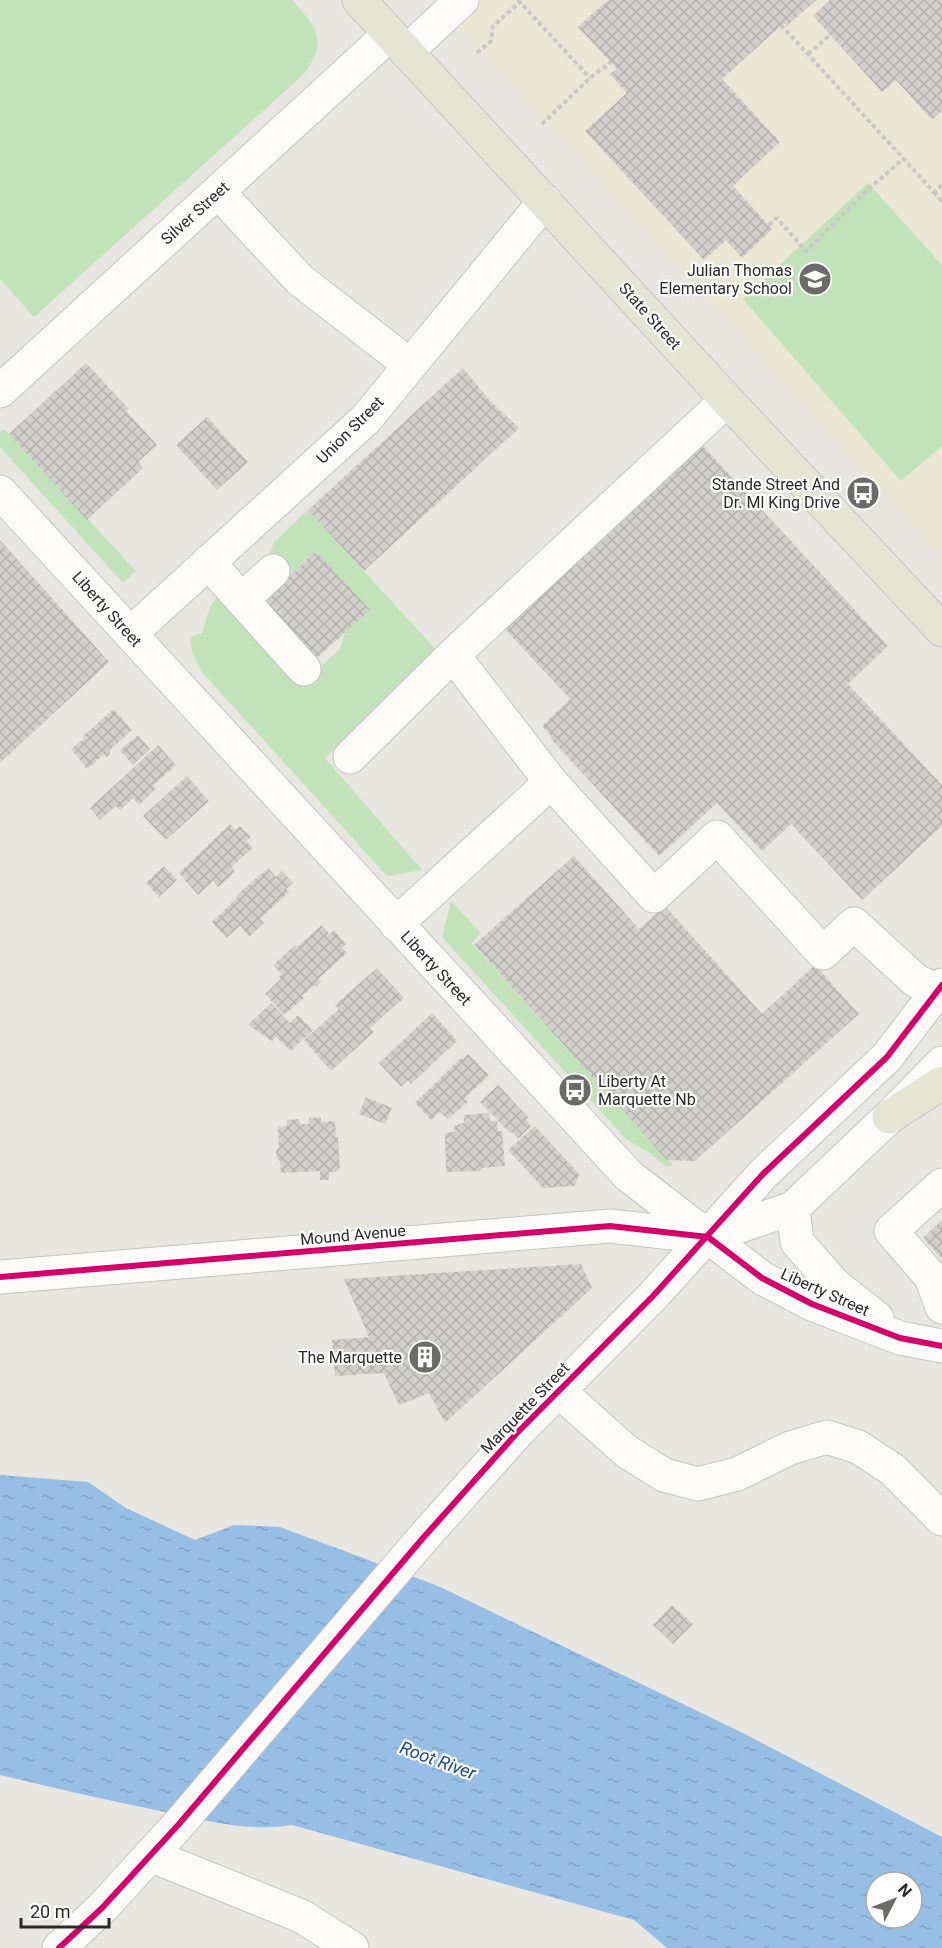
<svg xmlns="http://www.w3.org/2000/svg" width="942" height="1948" font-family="Roboto,sans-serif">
<defs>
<pattern id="water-ripples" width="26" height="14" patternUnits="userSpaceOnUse" patternTransform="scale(1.5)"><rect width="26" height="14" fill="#97bfe5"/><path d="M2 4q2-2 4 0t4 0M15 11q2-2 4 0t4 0" fill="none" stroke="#82a4c4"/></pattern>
<pattern id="building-cross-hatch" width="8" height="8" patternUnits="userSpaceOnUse" patternTransform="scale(1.5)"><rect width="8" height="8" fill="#d0cfcb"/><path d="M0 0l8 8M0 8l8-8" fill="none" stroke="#b3b2ae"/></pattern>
</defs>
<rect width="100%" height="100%" fill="#e8e6e0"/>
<!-- education -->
<polygon fill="#eae7d5" points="435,0 942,0 942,558"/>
<!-- grass -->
<g fill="#c2e2ba">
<path d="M 0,0 L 292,0 C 317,28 329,41 303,75 L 34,317 L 0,279 Z"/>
<polygon points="868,183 942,265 942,446 901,481 743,299"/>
<polygon points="4,429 136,571 123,583 0,447 0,432"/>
<polygon points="308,510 438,652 325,758 422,870 387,876 202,672 192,653 190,637 202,633 210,607 220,594 309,677 340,649 345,633 369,610 316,551 288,576 266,564 274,542"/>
<polygon points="451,901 481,933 471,943 673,1165 667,1167 650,1153 627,1140 442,937"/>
</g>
<!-- water -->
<path fill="url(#water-ripples)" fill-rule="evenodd" d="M 0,1475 L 88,1482 L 126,1508 L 195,1540 L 234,1525 L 280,1527 L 438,1586 L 743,1733 L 942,1837 L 942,1948 L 667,1948 L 634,1920 L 292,1825 C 249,1832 207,1821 165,1812 C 110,1801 55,1788 0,1775 ZM 876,1882 L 912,1882 L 912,1918 L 876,1918 Z"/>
<!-- building -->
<g fill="url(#building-cross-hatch)">
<polygon points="608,0 816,0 787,26 784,23 722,79 780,142 733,186 772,229 742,258 726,240 704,260 585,131 627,93 610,74 617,69 578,27"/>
<polygon points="830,0 942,0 942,111 932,120 896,80 882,92 813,16"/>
<polygon points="86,363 129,409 126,411 157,445 138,462 143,468 87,520 9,434"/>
<polygon points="463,368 490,401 519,428 364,571 308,510"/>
<polygon points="207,417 248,462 217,490 176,445"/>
<polygon points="702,445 888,646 848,684 942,785 942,826 862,900 791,824 762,851 717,803 659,856 550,738 552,737 542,726 570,699 504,628"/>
<polygon points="0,540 109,662 0,763"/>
<polygon points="316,551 370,610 311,663 258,604"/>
<polygon points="114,709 132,730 110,750 110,754 107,757 103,755 87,769 71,749 85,738 83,736"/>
<polygon points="138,735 150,749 133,765 120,750"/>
<polygon points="158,745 176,765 153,786 156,789 139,805 133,798 120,810 116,806 100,820 90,808"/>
<polygon points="187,776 209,801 166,840 143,816"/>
<polygon points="230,824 235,830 240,826 251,837 246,841 253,848 231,867 235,872 218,887 213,881 198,895 179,873"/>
<polygon points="574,856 639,929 665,906 762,1014 815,965 859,1014 695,1161 667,1160 474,945"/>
<polygon points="164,866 177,880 159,897 146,883"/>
<polygon points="268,868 276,877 282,871 293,883 286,889 289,892 260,919 264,923 249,937 240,926 226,938 212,922 238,897 237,895"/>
<polygon points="322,925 329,934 334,930 346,944 342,948 347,953 318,979 321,982 316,987 314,985 302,996 304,998 284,1015 265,994 281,979 279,977 282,974 273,965 295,945 297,947"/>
<polygon points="377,968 404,998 370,1028 374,1032 331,1071 304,1040 339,1009 335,1005"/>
<polygon points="271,1003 290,1023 298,1015 313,1030 291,1051 276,1037 272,1041 248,1025"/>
<polygon points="432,1013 457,1041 411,1084 408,1080 401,1087 379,1063"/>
<polygon points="468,1054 489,1075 464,1099 468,1102 448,1119 440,1112 431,1120 415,1103 461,1058 463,1059"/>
<polygon points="498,1085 528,1117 526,1120 531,1126 518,1139 512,1132 510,1133 480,1102"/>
<polygon points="366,1097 392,1108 385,1124 359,1114"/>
<polygon points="489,1113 490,1121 497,1121 498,1131 502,1131 505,1166 482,1168 482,1171 446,1172 445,1133 455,1132 454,1126 464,1123 464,1115"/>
<polygon points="321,1117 321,1122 335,1121 336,1137 338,1137 340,1168 336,1172 329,1172 329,1180 320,1180 320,1171 281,1173 280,1161 277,1158 276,1151 279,1148 278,1127 287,1126 287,1120 299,1119 300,1124 309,1124 309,1118"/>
<polygon points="535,1126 579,1174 575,1186 543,1188 508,1150"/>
<polygon points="942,1220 942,1259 923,1238"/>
<polygon points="581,1264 592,1288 445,1423 429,1393 399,1405 384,1373 335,1376 332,1340 369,1337 344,1279"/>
<polygon points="672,1605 693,1624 673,1644 653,1625"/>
</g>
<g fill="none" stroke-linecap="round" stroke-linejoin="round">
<!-- minor casing -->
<g stroke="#c6c4c5" stroke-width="35">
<g id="minor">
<polyline points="406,52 462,0"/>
<polyline points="218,192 300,280 410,365"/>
<polyline points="0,391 390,34"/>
<polyline points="0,492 629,1176 762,1278 812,1304 900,1338 942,1346"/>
<polyline points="208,562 304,669"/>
<polyline points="242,600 273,571"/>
<polyline points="130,634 366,419 545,201"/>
<polyline points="453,655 551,782 654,896 717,837 823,953 854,924 915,980 938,992"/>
<polyline points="350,757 453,655 727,400"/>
<polyline points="396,924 551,782"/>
<polyline points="942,1185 891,1231 931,1277 942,1307"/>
<polyline points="793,1208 797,1242 835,1285 877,1318"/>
<polyline points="0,1277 610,1226 708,1237 793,1208 889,1117 942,1063"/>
<polyline points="560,1392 626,1451 664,1475 698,1484 737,1474 790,1448 827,1437 858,1447 892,1469 942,1519"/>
<polyline points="150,1855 301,1916 352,1948"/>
<polyline points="59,1948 102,1908 179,1824 423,1538 516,1434 653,1296 763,1174 887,1057 942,985"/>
</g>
</g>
<!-- major casing -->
<g stroke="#c4c3c1" stroke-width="35">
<g id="major">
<polyline points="359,0 727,400 942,630"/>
<polyline points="889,1117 942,1083"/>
</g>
</g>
<!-- path -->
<g stroke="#c8c8c7" stroke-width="4" stroke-dasharray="4.5 3" stroke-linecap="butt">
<polyline points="518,0 590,78"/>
<polyline points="781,25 934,192 942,185"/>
<polyline points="477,53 491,41 493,26 521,1"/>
<polyline points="808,54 830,35"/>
<polyline points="542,124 590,78 611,62"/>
<polyline points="934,192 942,202"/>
<polyline points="769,225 777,218 806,251 872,186 903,159"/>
</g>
<!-- minor -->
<use href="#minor" stroke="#fcfbfa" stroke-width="33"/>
<!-- major -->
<use href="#major" stroke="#e5e5d4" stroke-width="33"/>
<!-- cycleway casing -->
<g stroke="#fff" stroke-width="10">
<g id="cycleway">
<polyline points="708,1237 762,1278 812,1304 900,1338 942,1346"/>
<polyline points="0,1277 610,1226 708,1237"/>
<polyline points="59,1948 102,1908 179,1824 423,1538 516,1434 653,1296 763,1174 887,1057 942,985"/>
</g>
</g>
<!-- cycleway -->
<use href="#cycleway" stroke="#d6006c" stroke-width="6"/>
</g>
<!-- icons -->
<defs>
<g id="school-disc" transform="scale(1.725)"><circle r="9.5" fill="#6c6b69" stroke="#fff"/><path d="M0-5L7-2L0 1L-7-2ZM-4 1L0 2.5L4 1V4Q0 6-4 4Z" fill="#fff"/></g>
<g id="bus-disc" transform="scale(1.725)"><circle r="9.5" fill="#6c6b69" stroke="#fff"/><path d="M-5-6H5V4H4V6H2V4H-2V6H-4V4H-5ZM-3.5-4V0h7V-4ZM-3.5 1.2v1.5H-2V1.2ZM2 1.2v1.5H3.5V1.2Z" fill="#fff"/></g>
<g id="building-disc" transform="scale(1.725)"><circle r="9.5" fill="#6c6b69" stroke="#fff"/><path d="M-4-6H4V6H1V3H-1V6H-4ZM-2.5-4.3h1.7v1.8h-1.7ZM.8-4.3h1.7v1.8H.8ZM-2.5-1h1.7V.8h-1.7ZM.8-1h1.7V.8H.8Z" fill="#fff"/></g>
</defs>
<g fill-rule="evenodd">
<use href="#school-disc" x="815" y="279"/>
<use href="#bus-disc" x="863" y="493"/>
<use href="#bus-disc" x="575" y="1090"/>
<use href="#building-disc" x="425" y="1357"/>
</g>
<g text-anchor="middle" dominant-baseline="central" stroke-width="4.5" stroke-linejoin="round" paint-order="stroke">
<!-- street labels -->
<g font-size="16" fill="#292929" stroke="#fff">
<text transform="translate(195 213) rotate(-42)">Silver Street</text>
<text transform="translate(650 316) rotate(48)">State Street</text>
<text transform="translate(350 430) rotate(-45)">Union Street</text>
<text transform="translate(107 609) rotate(48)">Liberty Street</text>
<text transform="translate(436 968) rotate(47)">Liberty Street</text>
<text transform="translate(353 1235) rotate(-5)">Mound Avenue</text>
<text transform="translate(825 1292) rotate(24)">Liberty Street</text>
<text transform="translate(525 1408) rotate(-46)">Marquette Street</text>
</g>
<!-- poi labels -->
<g font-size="16" fill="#292929" stroke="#fff" text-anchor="end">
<text x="792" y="270">Julian Thomas<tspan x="792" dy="18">Elementary School</tspan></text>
<text x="840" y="484">Stande Street And<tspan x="840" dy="18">Dr. Ml King Drive</tspan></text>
<text x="598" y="1081" text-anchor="start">Liberty At<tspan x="598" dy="18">Marquette Nb</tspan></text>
<text x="402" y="1357">The Marquette</text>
</g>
<!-- water labels -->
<g font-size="18" font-style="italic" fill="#154a91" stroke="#fff">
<text transform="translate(438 1760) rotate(20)">Root River</text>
</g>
</g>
<!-- north arrow -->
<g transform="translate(894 1900) rotate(48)"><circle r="28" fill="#ffffff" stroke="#a9a9a9" stroke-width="1.5"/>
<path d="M0-4.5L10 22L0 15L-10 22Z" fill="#6c6b69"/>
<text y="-9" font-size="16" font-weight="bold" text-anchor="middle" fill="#292929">N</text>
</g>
<!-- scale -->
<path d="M21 1918v9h88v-9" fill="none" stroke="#292929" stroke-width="3"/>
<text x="30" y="1918" font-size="18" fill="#292929" stroke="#ffffff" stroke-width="4.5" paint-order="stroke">20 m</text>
</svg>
